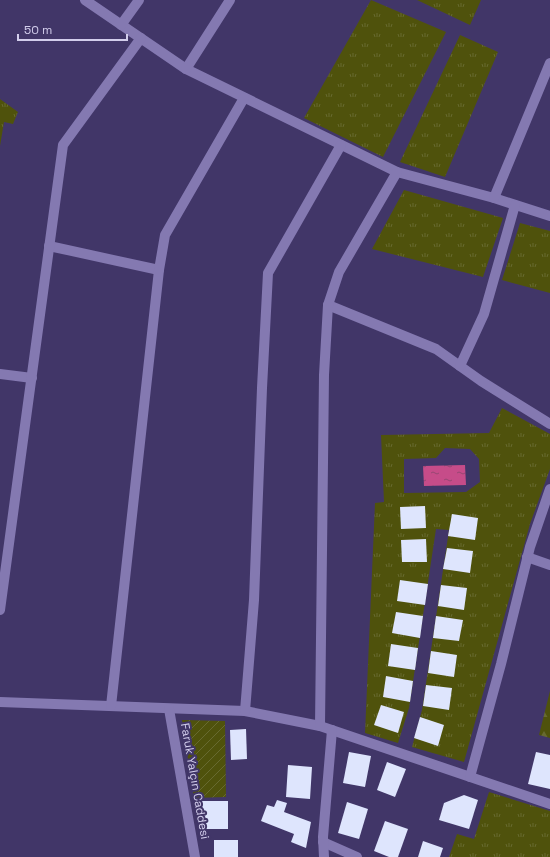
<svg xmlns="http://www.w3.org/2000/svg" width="550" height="857" font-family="'Space Grotesk',sans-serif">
<defs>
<pattern id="grass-tufts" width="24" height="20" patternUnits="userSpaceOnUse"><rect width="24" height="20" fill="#4f520c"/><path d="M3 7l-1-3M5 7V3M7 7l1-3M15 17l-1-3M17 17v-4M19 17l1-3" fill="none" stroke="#676a30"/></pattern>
<pattern id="forest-firs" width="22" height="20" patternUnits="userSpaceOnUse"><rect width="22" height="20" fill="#4f520c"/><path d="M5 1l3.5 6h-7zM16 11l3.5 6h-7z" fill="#676a30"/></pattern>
<pattern id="garden-furrows" width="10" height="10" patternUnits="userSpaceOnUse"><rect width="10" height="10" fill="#4f520c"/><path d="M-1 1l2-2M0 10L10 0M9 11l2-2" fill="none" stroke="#676a30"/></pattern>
<pattern id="water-ripples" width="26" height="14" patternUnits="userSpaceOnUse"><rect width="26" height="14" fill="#c64c89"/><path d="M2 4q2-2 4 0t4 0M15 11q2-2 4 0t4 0" fill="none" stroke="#974772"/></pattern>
</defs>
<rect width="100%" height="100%" fill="#413668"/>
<!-- grass -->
<g fill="url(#grass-tufts)" fill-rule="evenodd">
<polygon points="371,0 446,32 383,157 304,118"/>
<polygon points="417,0 481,0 470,25"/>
<polygon points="460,35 498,52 445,177 400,162"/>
<polygon points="0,99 18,112 13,124 4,122 0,146"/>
<polygon points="404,190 503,218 483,277 372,249"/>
<polygon points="520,223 550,231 550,293 502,280"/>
<path d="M 502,408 L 550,434 L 550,469 L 530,524 L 464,762 L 412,747 L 422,710 L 449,530 L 436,529 L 409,708 L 398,743 L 365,733 L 375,503 L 384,502 L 381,435 L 489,433 ZM 445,448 L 470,449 L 479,459 L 480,482 L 466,492 L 404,493 L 404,459 L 436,458 Z"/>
<polygon points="489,792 550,811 550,857 449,857 457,834 474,839"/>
</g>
<!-- forest -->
<polygon fill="url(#forest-firs)" points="550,691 550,738 539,735"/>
<!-- garden -->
<polygon fill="url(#garden-furrows)" points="182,720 225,721 226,797 194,798"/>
<!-- water -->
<polygon fill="url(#water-ripples)" points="465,465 466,485 424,486 423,466"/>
<!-- building -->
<g fill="#dee5fd">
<polygon points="425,506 426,528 401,529 400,507"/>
<polygon points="452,514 478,518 475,540 448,536"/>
<polygon points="426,539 427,562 402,562 401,540"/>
<polygon points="447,548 473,551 470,573 443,569"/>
<polygon points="400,580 428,584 425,605 397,601"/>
<polygon points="441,585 467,588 464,610 438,606"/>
<polygon points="396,612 423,616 420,638 392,633"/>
<polygon points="436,616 463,620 459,641 433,638"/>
<polygon points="391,644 418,648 415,670 388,666"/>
<polygon points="431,651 457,655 454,677 428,673"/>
<polygon points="386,676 413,681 410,702 383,697"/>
<polygon points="426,685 452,688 449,710 423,706"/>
<polygon points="381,705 404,712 398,733 374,725"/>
<polygon points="420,717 444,725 438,746 414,738"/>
<polygon points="246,729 247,759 231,760 230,730"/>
<polygon points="349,752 371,756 365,787 343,783"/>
<polygon points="536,752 550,755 550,789 528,784"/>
<polygon points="387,762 406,769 395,797 377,790"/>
<polygon points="288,765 312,767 310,799 286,797"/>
<polygon points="464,795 478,800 469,829 439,820 444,803"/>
<polygon points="277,800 287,803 284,812 311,822 306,848 291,842 294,834 261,821 267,805 274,807"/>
<rect x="200" y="801" width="28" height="28"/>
<polygon points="347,802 368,809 359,839 338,833"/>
<polygon points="385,821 408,829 398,857 389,857 374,851"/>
<rect x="214" y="840" width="24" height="17"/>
<polygon points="423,841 443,848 440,857 418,857"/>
</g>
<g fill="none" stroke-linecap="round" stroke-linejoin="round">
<!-- minor -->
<g stroke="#8479b1" stroke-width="10">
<polyline points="85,0 186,69 397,172 494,198 550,216"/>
<polyline points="121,25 139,0"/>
<polyline points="186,69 230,0"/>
<polyline points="494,198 550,63"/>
<polyline points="49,246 159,270"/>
<polyline points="328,305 436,349 481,381 550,424"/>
<polyline points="460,366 484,314 515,205"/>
<polyline points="0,374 32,378"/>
<polyline points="527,557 550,565"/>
<polyline points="0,610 63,145 141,38"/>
<polyline points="0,702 245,711 320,726 550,804"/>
<polyline points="111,706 159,270 165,235 244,98"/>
<polyline points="169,709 195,857"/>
<polyline points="245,711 254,600 262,388 268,273 341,145"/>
<polyline points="320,726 324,375 328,305 339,272 397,172"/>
<polyline points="470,777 501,664 530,547 550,489"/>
<polyline points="323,842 357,857"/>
<polyline points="324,857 323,837 332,730"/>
</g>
</g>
<g text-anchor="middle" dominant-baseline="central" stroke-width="4" stroke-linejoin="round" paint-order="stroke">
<!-- street labels -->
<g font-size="12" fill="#d3ceec" stroke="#413668">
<text transform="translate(195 781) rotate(80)">Faruk Yalçın Caddesi</text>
</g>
</g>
<!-- scale -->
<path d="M18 34v6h109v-6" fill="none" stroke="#d3ceec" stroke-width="2"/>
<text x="24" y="34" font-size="12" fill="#d3ceec" stroke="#413668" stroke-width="3" paint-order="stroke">50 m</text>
</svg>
